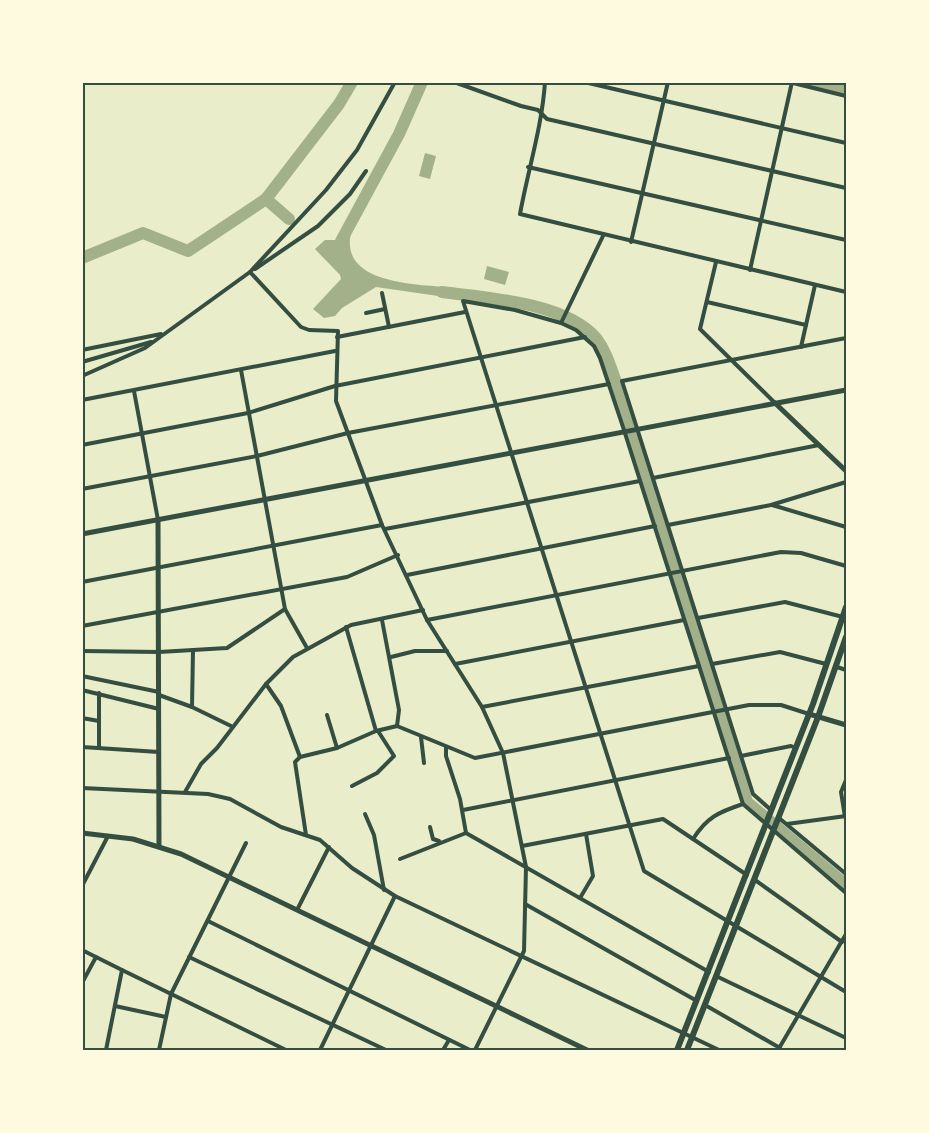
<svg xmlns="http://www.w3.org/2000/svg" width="929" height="1133" font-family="'Nunito Sans',sans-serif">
<rect width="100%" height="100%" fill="#e9edc9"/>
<!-- water -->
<g fill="#a3b18a">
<polygon points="425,153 436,156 430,179 419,176"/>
<path d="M 346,226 L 352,229 C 335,287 423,284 457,288 L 459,299 L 376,287 L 342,308 L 335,316 L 324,318 L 313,309 L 341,279 L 340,275 L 315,249 L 325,240 L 337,240 Z"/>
<polygon points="487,266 509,272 505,285 484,279"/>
</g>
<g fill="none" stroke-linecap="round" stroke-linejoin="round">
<!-- river -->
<g stroke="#a3b18a" stroke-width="12">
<polyline points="813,82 846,90"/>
<polyline points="266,199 289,219"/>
<polyline points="341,241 399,134 422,82"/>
<polyline points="82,258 143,233 188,251 266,199 339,104 352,82"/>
<path d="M 442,292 C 486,298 565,302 596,338 C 607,352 611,369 617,385 L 747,802 L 846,885"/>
</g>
<!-- minor -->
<g stroke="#344e41" stroke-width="4">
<polyline points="454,82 521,106 538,110 547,119 846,188"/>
<path d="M 545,82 C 542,127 528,170 520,214 L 846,292"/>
<polyline points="584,82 846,143"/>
<polyline points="789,82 846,96"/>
<polyline points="528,167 846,240"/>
<polyline points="631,242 668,82"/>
<polyline points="716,262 700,329 775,403"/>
<polyline points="255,269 318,226 350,194 366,171"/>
<polyline points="750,270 792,82"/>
<polyline points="250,272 301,327 309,330 338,331 336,401 382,525 427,620 482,707 503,753 526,867 524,951 475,1050"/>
<polyline points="382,293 389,327"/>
<polyline points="707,302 806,325"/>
<polyline points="366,313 385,309"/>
<polyline points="561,323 603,236"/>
<polyline points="337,337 465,312"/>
<polyline points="801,347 815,285"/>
<polyline points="82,350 161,334"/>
<polyline points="82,362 151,342"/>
<polyline points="241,370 285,609 307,648"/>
<polyline points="82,376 145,348 250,272 326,190 357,150 395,82"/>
<polyline points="134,391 158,520"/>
<polyline points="82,400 335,351"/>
<polyline points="82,445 248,413 335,386 585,337"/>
<polyline points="653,478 819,445"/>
<polyline points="82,489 257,456 348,433 609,384"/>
<polyline points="772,505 846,527"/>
<polyline points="668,525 771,505 846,482"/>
<polyline points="385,529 640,481"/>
<polyline points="407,575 655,526"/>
<polyline points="82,582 382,525"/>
<polyline points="698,618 785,602 843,617"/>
<polyline points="382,620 399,710 397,726"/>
<polyline points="427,620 781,552 801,553 846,566"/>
<polyline points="82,626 347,577 398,555"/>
<polyline points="346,627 376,731"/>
<polyline points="82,651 159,652 227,648 285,609"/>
<polyline points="391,657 415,651 447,651"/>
<polyline points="455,664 684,620"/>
<polyline points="712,664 780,652 826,664"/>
<polyline points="837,667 846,670"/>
<polyline points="82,676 159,692"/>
<polyline points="266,684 281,706 300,757"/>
<polyline points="82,690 159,709"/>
<polyline points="99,693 99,748"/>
<polyline points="159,695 192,707 193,650"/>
<polyline points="192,707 231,726"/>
<polyline points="482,707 699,666"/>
<polyline points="327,715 337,748"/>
<polyline points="82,718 99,721"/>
<polyline points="421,737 424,763"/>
<polyline points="82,747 159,752"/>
<polyline points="446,748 446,756 460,799 466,833 709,972"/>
<polyline points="741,756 791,746 796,748"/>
<polyline points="352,786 377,773 394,756 378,731"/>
<polyline points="82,788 208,794 230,799 281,827 320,840 352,868 395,896 719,1050"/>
<polyline points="185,792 201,764 217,748 266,684 293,657 351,625 423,610"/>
<polyline points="463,810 729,758"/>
<polyline points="771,810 753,794 622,381 846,338"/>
<polyline points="365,814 374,835 384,890"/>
<polyline points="845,817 841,792 846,780"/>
<polyline points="779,818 846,874"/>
<polyline points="787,824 846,816"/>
<polyline points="430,827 433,839 439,841"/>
<polyline points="306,835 295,762 300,757 337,748 376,731 397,726 475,758 749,705 781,705 809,714"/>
<path d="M 693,839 C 707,817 719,812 743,804"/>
<polyline points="522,846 663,819 747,875"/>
<polyline points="400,859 466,833"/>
<polyline points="755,880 842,942"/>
<polyline points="82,886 108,836"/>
<polyline points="846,893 743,804 623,427 600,358 594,346 576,330 561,323 515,310 463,301 644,871 846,992"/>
<polyline points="580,898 593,876 586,834"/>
<polyline points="525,904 697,1001"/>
<polyline points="297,910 329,847"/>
<polyline points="208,921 470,1050"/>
<polyline points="82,950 96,957 82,983"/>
<polyline points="96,957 122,970 106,1050"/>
<polyline points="189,957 386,1050"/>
<polyline points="122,970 286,1050"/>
<polyline points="716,976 846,1038"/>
<polyline points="705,1005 780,1048"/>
<polyline points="115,1006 166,1017"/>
<polyline points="159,1050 171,994 246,843"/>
<polyline points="320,1050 395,896"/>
<polyline points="443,1050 449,1040"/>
<polyline points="778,1050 846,934"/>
</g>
<!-- tertiary -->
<g stroke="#344e41" stroke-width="5">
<polyline points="775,403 846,471"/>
<polyline points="158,520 159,846"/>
<polyline points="82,534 846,390"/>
<polyline points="809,714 846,725"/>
<polyline points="82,833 133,839 181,854 587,1050"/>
</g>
<!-- primary -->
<g stroke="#344e41" stroke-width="6">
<polyline points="677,1050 813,704 846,607"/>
<polyline points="687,1050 818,717 846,637"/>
</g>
</g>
<!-- border -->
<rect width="929" height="1133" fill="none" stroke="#fefae0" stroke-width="168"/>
<rect x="84" y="84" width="761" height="965" fill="none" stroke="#344e41" stroke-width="2"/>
</svg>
